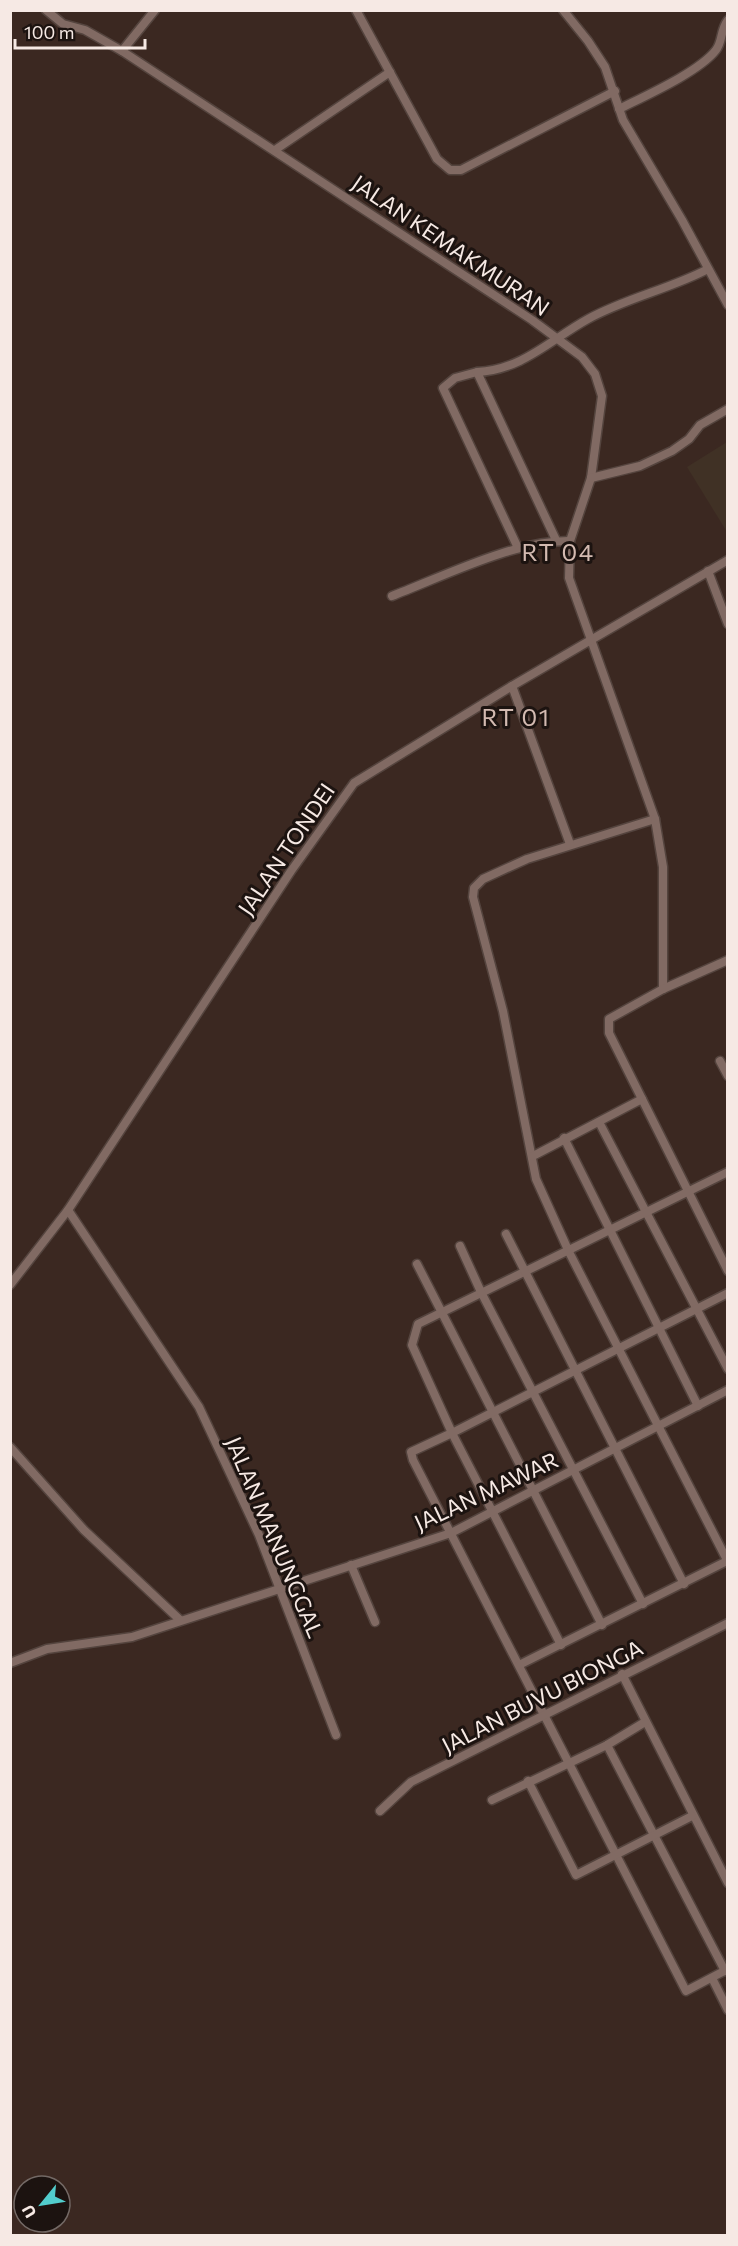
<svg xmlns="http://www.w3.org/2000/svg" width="738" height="2246" font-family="Commissioner,sans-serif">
<rect width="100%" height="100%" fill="#3b2821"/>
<!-- education -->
<polygon fill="#403125" points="727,442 727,532 687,467"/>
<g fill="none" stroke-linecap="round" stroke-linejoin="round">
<!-- minor casing -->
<g stroke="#54443e" stroke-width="11">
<g id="minor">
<polyline points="46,10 63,24 85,30 122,51 532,320 582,357 595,374 602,396 591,478 570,541 569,578 655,819 527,859 483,879 474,888 473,897 503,1011 536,1179 569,1252 728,1562"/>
<polyline points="356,10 437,159 450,170 461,170 615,91"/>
<polyline points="563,10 588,41 605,67 623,120 682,220 728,305"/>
<polyline points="122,51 155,10"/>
<path d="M 619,109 C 645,96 699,72 716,50 C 723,41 720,30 728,20"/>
<polyline points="275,150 390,72"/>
<polyline points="477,372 455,378 443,388 518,548"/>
<polyline points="591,478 640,466 672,451 689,439 700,425 728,409"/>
<path d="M 556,540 L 477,372 C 522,370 550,340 588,319 C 626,298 670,289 708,269"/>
<polyline points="708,571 728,624"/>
<path d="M 392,596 C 444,576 516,540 570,541"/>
<polyline points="512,686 570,844"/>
<polyline points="655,819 663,867 663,989"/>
<polyline points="720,1061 728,1076"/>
<polyline points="642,1099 609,1033 609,1019 663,989 728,960"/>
<polyline points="599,1122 728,1369"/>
<polyline points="564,1138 698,1406"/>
<polyline points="533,1156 642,1099 728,1271"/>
<polyline points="728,1172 418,1324 412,1345 452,1433 411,1452 413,1460 686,1991 728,1969"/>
<polyline points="68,1210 199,1407 259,1535 336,1735"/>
<polyline points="506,1234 684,1584"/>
<polyline points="460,1246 481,1292 643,1604"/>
<polyline points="417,1264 602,1625"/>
<polyline points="10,1285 68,1210 291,871 354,783 512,686 728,560"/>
<polyline points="10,1447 84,1530 180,1620"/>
<polyline points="351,1565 375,1622"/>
<polyline points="561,1645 452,1433 728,1293"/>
<polyline points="10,1663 47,1649 132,1637 451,1533 728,1390"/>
<polyline points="519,1665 727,1561"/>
<polyline points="622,1674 728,1883"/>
<polyline points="607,1745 725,1971"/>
<polyline points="528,1781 576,1875 692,1816"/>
<polyline points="492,1800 607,1745 645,1722"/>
<polyline points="380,1811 411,1782 728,1623"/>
<polyline points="712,1978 728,2010"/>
</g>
</g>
<!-- minor -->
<use href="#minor" stroke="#816a63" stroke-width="8"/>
</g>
<g text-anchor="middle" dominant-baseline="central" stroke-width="6" stroke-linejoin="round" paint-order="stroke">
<!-- street labels -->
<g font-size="22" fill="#f6e9e4" stroke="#1c1310">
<text transform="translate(451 245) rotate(34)">JALAN KEMAKMURAN</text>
<text transform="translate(286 849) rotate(-56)">JALAN TONDEI</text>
<text transform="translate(486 1491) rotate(-25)">JALAN MAWAR</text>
<text transform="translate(275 1537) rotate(67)">JALAN MANUNGGAL</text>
<text transform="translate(542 1696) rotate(-27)">JALAN BUVU BIONGA</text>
</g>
<!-- neighbourhood labels -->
<g font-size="24" letter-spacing="1.5" fill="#d3bab1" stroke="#1c1310">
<text x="558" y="551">RT 04</text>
<text x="516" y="716">RT 01</text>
</g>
</g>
<!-- border -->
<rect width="738" height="2246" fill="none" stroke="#f6e9e4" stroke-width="24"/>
<!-- north arrow -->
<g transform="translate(42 2204) rotate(240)"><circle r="28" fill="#1c1310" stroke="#736965" stroke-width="1.5"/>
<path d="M0-4.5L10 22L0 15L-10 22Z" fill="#52cdcd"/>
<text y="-9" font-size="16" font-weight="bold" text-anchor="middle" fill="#f6e9e4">U</text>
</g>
<!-- scale -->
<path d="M15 39v9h130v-9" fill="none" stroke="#f6e9e4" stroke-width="3"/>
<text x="24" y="39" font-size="18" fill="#f6e9e4" stroke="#1c1310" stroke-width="4.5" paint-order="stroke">100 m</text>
</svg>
